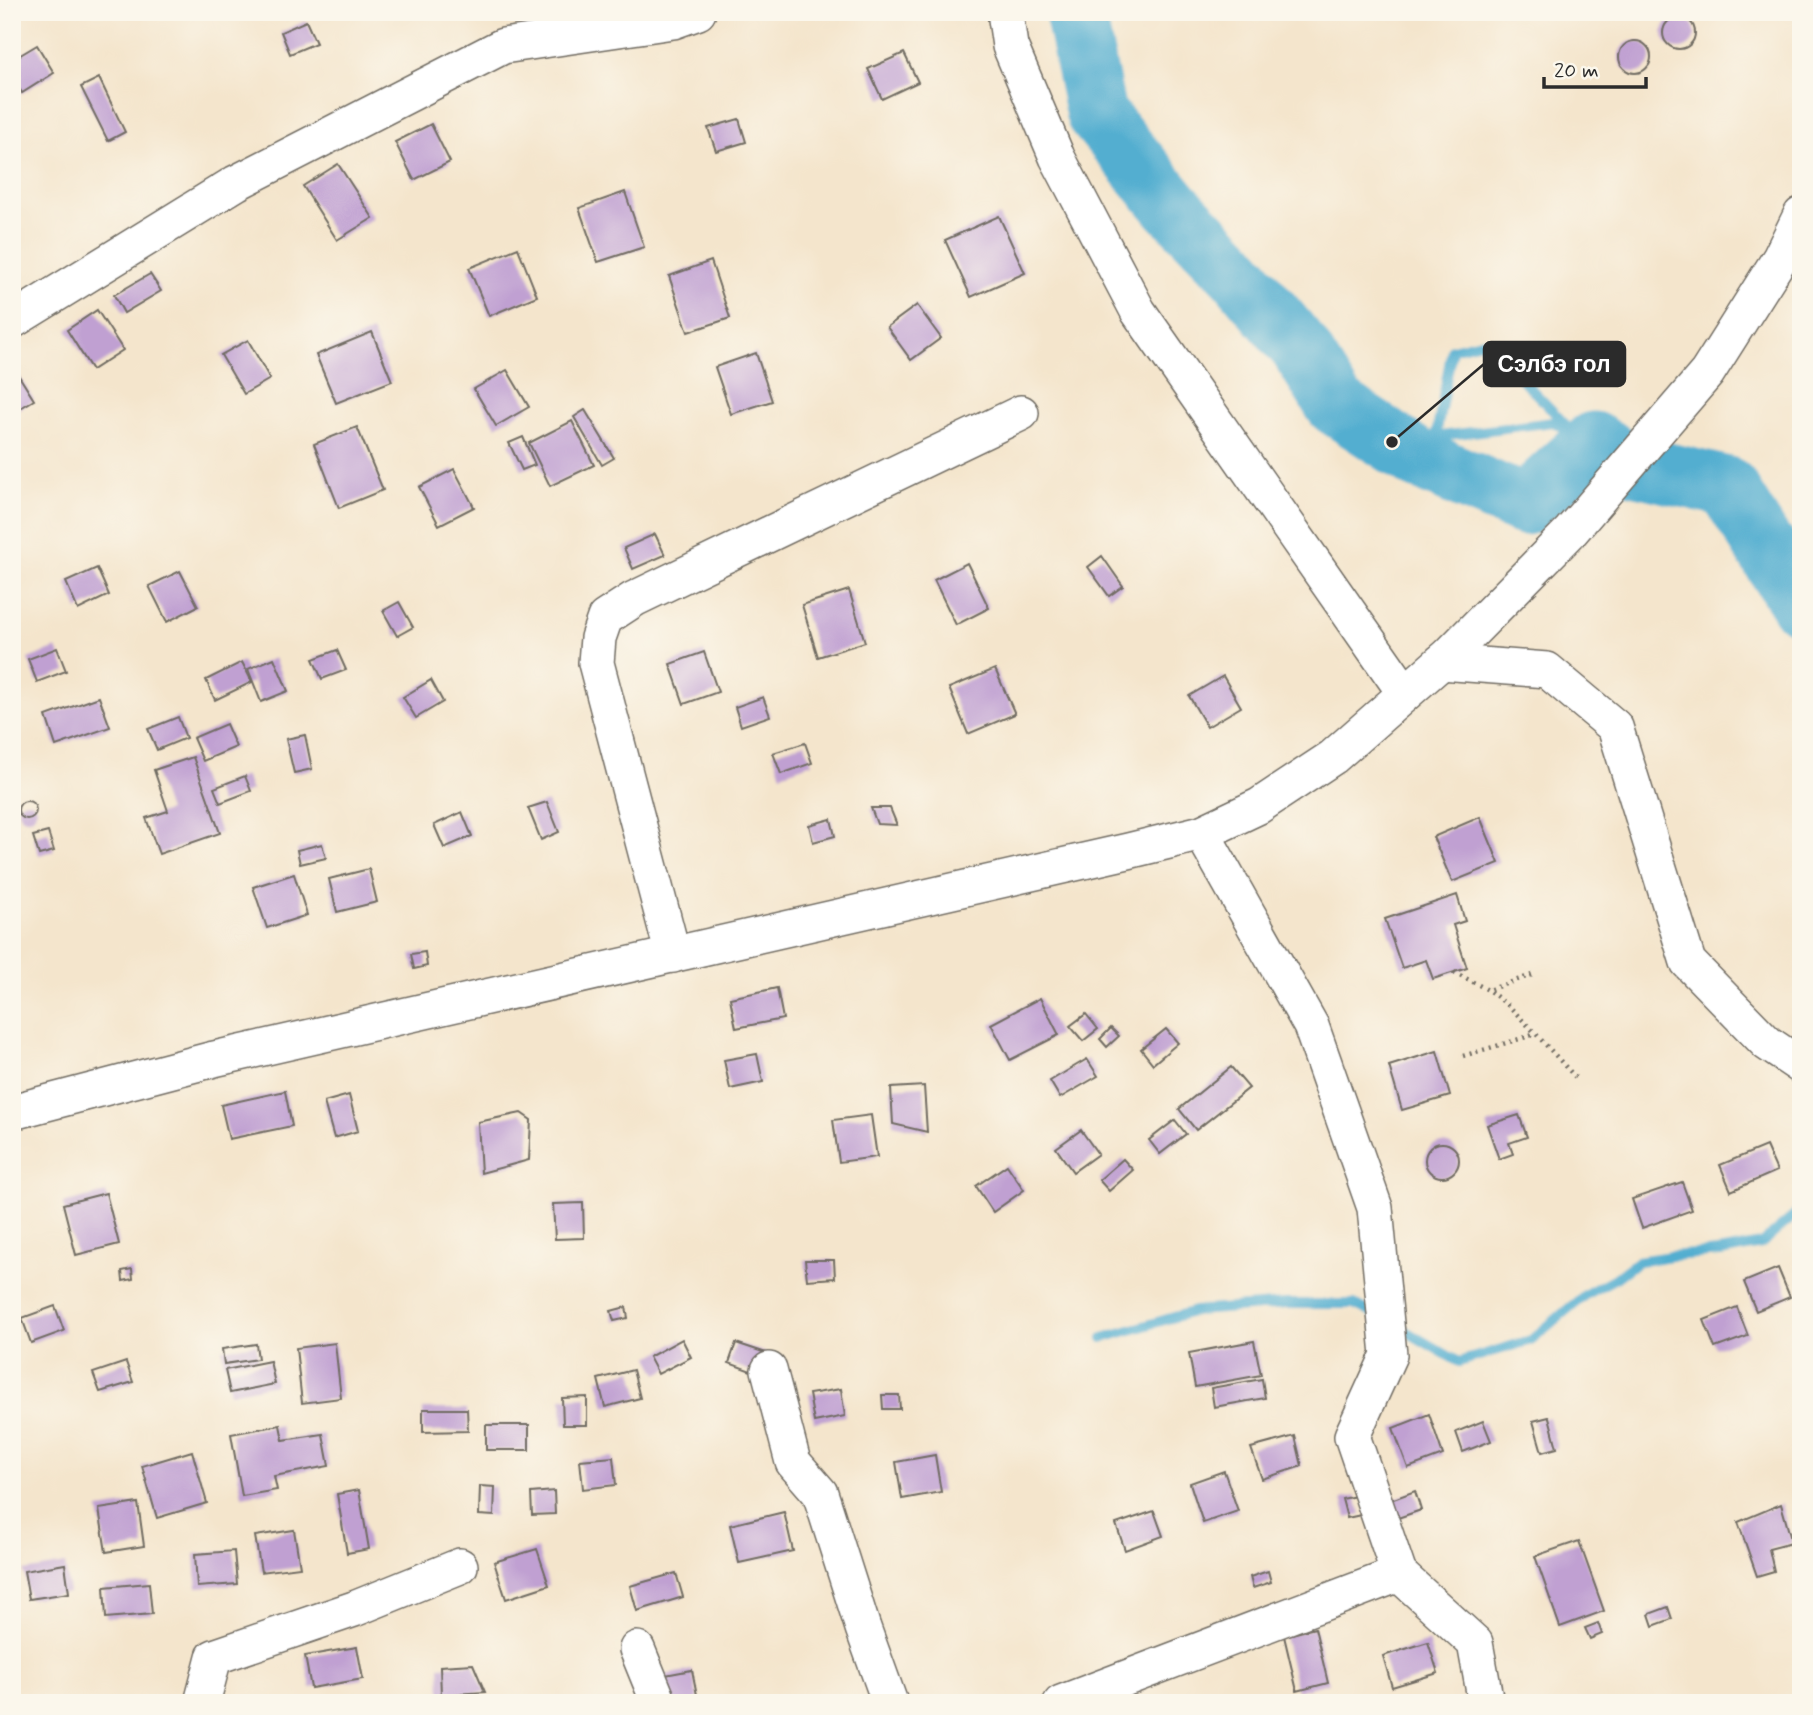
<svg xmlns="http://www.w3.org/2000/svg" width="1813" height="1715" font-family="Mynerve,sans-serif">
<rect width="100%" height="100%" fill="#fbf7ec"/>
<filter id="ink" filterUnits="userSpaceOnUse"><feTurbulence type="fractalNoise" baseFrequency=".0143" numOctaves="2"/><feDisplacementMap in="SourceGraphic" scale="14" xChannelSelector="R" yChannelSelector="G"/><feConvolveMatrix kernelMatrix="1 2 1 2 8 2 1 2 1" color-interpolation-filters="sRGB"/></filter>
<filter id="wash" filterUnits="userSpaceOnUse"><feTurbulence type="fractalNoise" baseFrequency=".00686" numOctaves="4" result="noise"/><feDisplacementMap in="SourceGraphic" scale="28" xChannelSelector="R" yChannelSelector="G"/><feGaussianBlur stdDeviation="1.57" result="paint"/><feColorMatrix in="noise" values="0 0 0 0 0 0 0 0 0 0 0 0 0 0 0 0 0 1.4 0 .05"/><feComposite in="paint" operator="in"/></filter>
<g filter="url(#wash)">
<rect width="100%" height="100%" fill="#f4e5cc"/>
<g fill="none" stroke-linecap="round" stroke-linejoin="round">
<!-- stream -->
<g stroke="#52aed0" stroke-width="10">
<polyline points="1436,436 1452,349 1485,341 1572,431"/>
<polyline points="1392,442 1553,422 1593,442"/>
<polyline points="1727,487 1801,543"/>
<polyline points="1103,1338 1195,1311 1286,1304 1354,1304 1385,1319 1459,1362 1531,1340 1586,1294 1617,1277 1638,1261 1671,1256 1720,1252 1761,1244 1801,1210"/>
</g>
<!-- river -->
<polyline stroke="#52aed0" stroke-width="61" points="1075,12 1096,114 1172,206 1237,273 1299,347 1335,405 1416,458 1524,505 1593,442 1634,465 1727,487 1801,605"/>
</g>
<g id="blocks">
<!-- building -->
<g fill="#c0a0d2">
<circle cx="1679" cy="33" r="16"/>
<polygon points="306,21 316,43 290,54 281,32"/>
<circle cx="1635" cy="57" r="16"/>
<polygon points="37,45 54,73 22,93 12,77 12,60"/>
<polygon points="904,53 918,82 882,99 868,69"/>
<polygon points="99,78 125,132 108,141 81,87"/>
<polygon points="739,119 746,142 716,151 708,128"/>
<polygon points="431,124 450,162 414,180 395,142"/>
<polygon points="338,164 373,218 337,240 303,186"/>
<polygon points="625,192 644,247 598,262 579,208"/>
<polygon points="999,216 1025,273 971,297 945,240"/>
<polygon points="518,248 537,296 489,316 469,268"/>
<polygon points="711,261 730,318 688,332 669,276"/>
<polygon points="150,274 161,291 124,313 114,295"/>
<polygon points="917,305 941,338 911,360 887,327"/>
<polygon points="97,310 123,350 92,370 67,330"/>
<polygon points="372,332 392,381 336,403 316,355"/>
<polygon points="248,340 270,379 244,394 221,355"/>
<polygon points="756,353 772,401 731,414 715,367"/>
<polygon points="14,368 34,400 12,413 12,370"/>
<polygon points="507,370 529,407 496,426 474,389"/>
<polygon points="585,410 614,458 602,465 574,417"/>
<polygon points="572,421 594,465 550,486 529,443"/>
<polygon points="357,427 383,490 339,508 314,444"/>
<polygon points="523,437 535,465 522,470 509,443"/>
<polygon points="454,469 474,507 439,525 419,487"/>
<polygon points="655,534 665,555 633,569 624,548"/>
<polygon points="1102,556 1123,586 1109,596 1088,567"/>
<polygon points="967,563 989,608 956,625 934,580"/>
<polygon points="97,568 109,595 78,610 66,582"/>
<polygon points="180,571 198,606 167,622 149,586"/>
<polygon points="849,590 865,642 818,657 802,605"/>
<polygon points="399,602 413,627 397,636 383,611"/>
<polygon points="57,648 66,671 37,682 28,659"/>
<polygon points="337,650 346,670 322,679 313,659"/>
<polygon points="704,652 718,692 684,704 670,664"/>
<polygon points="274,658 288,691 261,702 248,669"/>
<polygon points="242,662 252,682 215,700 206,680"/>
<polygon points="995,669 1015,714 968,734 949,688"/>
<polygon points="1223,676 1241,707 1207,727 1189,696"/>
<polygon points="431,680 443,702 416,718 403,697"/>
<polygon points="99,697 110,727 56,746 46,716"/>
<polygon points="763,697 770,716 741,726 735,707"/>
<polygon points="178,717 186,738 157,750 148,729"/>
<polygon points="226,724 236,747 203,761 193,738"/>
<polygon points="305,735 312,769 294,773 286,739"/>
<polygon points="805,743 812,763 781,774 773,753"/>
<polygon points="193,757 220,833 159,854 146,818 168,811 154,770"/>
<polygon points="245,776 251,791 220,803 214,788"/>
<circle cx="27" cy="810" r="9"/>
<polygon points="547,802 559,832 541,840 528,808"/>
<polygon points="871,808 890,808 897,825 877,824"/>
<polygon points="462,812 472,836 444,848 434,825"/>
<polygon points="1480,817 1499,863 1452,882 1433,837"/>
<polygon points="831,819 835,836 813,842 809,825"/>
<polygon points="48,832 54,851 39,855 33,836"/>
<polygon points="322,844 326,858 300,864 297,850"/>
<polygon points="369,869 377,902 337,912 329,879"/>
<polygon points="294,874 307,915 267,928 253,887"/>
<polygon points="1457,895 1465,921 1453,925 1467,968 1433,979 1426,960 1402,968 1385,919"/>
<polygon points="425,952 427,966 414,969 411,954"/>
<polygon points="777,988 783,1019 736,1028 730,998"/>
<polygon points="1040,998 1059,1035 1010,1060 991,1024"/>
<polygon points="1086,1014 1098,1029 1083,1041 1070,1026"/>
<polygon points="1111,1028 1119,1036 1107,1047 1100,1039"/>
<polygon points="1166,1029 1178,1043 1153,1064 1141,1049"/>
<polygon points="1437,1051 1450,1096 1402,1110 1389,1066"/>
<polygon points="757,1054 763,1082 730,1089 724,1060"/>
<polygon points="1087,1059 1098,1076 1060,1098 1050,1081"/>
<polygon points="1231,1067 1249,1088 1196,1130 1179,1109"/>
<polygon points="924,1086 927,1132 893,1124 891,1088"/>
<polygon points="285,1091 292,1126 229,1139 221,1105"/>
<polygon points="349,1095 358,1131 334,1138 324,1102"/>
<polygon points="521,1113 531,1120 529,1160 481,1173 478,1122"/>
<polygon points="871,1115 877,1157 839,1162 833,1120"/>
<polygon points="1519,1115 1527,1137 1509,1143 1513,1154 1499,1159 1487,1125"/>
<polygon points="1175,1120 1186,1134 1160,1154 1149,1140"/>
<polygon points="1081,1130 1098,1154 1073,1172 1056,1148"/>
<circle cx="1442" cy="1160" r="17"/>
<polygon points="1766,1146 1777,1171 1731,1191 1720,1165"/>
<polygon points="1123,1159 1133,1170 1109,1191 1099,1180"/>
<polygon points="1007,1165 1024,1190 993,1212 976,1186"/>
<polygon points="1682,1182 1692,1210 1642,1228 1632,1199"/>
<polygon points="106,1193 119,1244 76,1255 63,1204"/>
<polygon points="583,1203 584,1238 555,1239 553,1204"/>
<polygon points="805,1260 834,1260 835,1278 807,1280"/>
<polygon points="1778,1268 1790,1297 1756,1311 1744,1282"/>
<polygon points="132,1269 133,1279 123,1281 122,1271"/>
<polygon points="55,1306 64,1331 31,1343 22,1318"/>
<polygon points="626,1307 628,1318 614,1321 611,1311"/>
<polygon points="1737,1307 1748,1336 1715,1348 1704,1320"/>
<polygon points="682,1339 691,1357 658,1374 649,1357"/>
<polygon points="1254,1341 1261,1375 1195,1387 1189,1353"/>
<polygon points="335,1343 341,1398 302,1403 296,1348"/>
<polygon points="736,1343 766,1353 759,1374 729,1363"/>
<polygon points="256,1344 258,1359 224,1364 222,1349"/>
<polygon points="270,1361 275,1384 230,1393 225,1370"/>
<polygon points="126,1362 133,1382 100,1392 93,1373"/>
<polygon points="633,1370 640,1398 605,1407 598,1379"/>
<polygon points="1262,1379 1265,1398 1214,1407 1211,1388"/>
<polygon points="841,1389 845,1416 814,1422 809,1394"/>
<polygon points="882,1395 899,1395 900,1409 883,1409"/>
<polygon points="587,1397 587,1425 563,1425 562,1398"/>
<polygon points="423,1409 467,1409 468,1431 423,1432"/>
<polygon points="1429,1414 1443,1455 1408,1468 1393,1428"/>
<polygon points="1549,1417 1557,1448 1542,1452 1533,1421"/>
<polygon points="1483,1421 1491,1441 1463,1452 1456,1432"/>
<polygon points="280,1425 283,1440 323,1434 329,1466 274,1476 277,1490 242,1496 231,1434"/>
<rect x="486" y="1425" width="43" height="25"/>
<polygon points="1295,1436 1302,1466 1262,1479 1251,1448"/>
<polygon points="192,1451 207,1503 157,1518 142,1466"/>
<polygon points="935,1455 941,1492 902,1499 896,1462"/>
<polygon points="613,1457 616,1485 583,1489 580,1460"/>
<polygon points="1224,1471 1238,1511 1203,1523 1190,1483"/>
<polygon points="480,1486 495,1487 494,1516 479,1515"/>
<polygon points="359,1490 369,1549 347,1553 337,1494"/>
<polygon points="554,1491 555,1514 532,1515 531,1493"/>
<polygon points="1415,1491 1421,1510 1395,1519 1388,1501"/>
<polygon points="1356,1496 1361,1515 1347,1518 1342,1499"/>
<polygon points="138,1503 144,1546 106,1552 99,1509"/>
<polygon points="1781,1504 1792,1543 1769,1549 1774,1571 1757,1576 1738,1522"/>
<polygon points="1154,1511 1163,1536 1125,1550 1116,1524"/>
<polygon points="784,1512 793,1551 739,1563 730,1525"/>
<polygon points="294,1530 300,1567 261,1572 255,1536"/>
<polygon points="1579,1541 1604,1611 1560,1627 1535,1556"/>
<polygon points="537,1549 549,1585 506,1599 494,1562"/>
<polygon points="234,1551 237,1584 197,1587 195,1554"/>
<polygon points="65,1564 69,1593 29,1599 24,1571"/>
<polygon points="1268,1571 1271,1582 1253,1588 1250,1577"/>
<polygon points="676,1573 683,1597 637,1611 630,1586"/>
<polygon points="149,1583 152,1614 106,1618 104,1587"/>
<polygon points="1668,1607 1672,1619 1653,1626 1649,1614"/>
<polygon points="1598,1623 1602,1634 1590,1639 1585,1628"/>
<polygon points="1315,1628 1328,1683 1297,1691 1284,1636"/>
<polygon points="1428,1642 1438,1673 1392,1687 1383,1656"/>
<polygon points="357,1647 363,1679 311,1688 305,1656"/>
<polygon points="473,1664 485,1692 441,1695 440,1666"/>
<polygon points="692,1670 698,1700 671,1703 665,1675"/>
</g>
</g>
</g>
<g filter="url(#ink)">
<use href="#blocks" fill-opacity="0" stroke="#716c63" stroke-width="2"/>
<g fill="none" stroke-linecap="round" stroke-linejoin="round">
<!-- minor casing -->
<g stroke="#716c63" stroke-width="38">
<g id="minor">
<polyline points="1005,12 1010,46 1057,157 1138,311 1405,693"/>
<polyline points="12,321 236,183 503,46 673,21 698,12"/>
<polyline points="1441,662 1547,670 1615,727 1688,962 1767,1043 1801,1066"/>
<polyline points="1202,833 1311,1026 1375,1208 1389,1355 1352,1436 1399,1574 1475,1643 1486,1703"/>
<polyline points="673,955 596,663 598,638 605,618 634,599 1021,413"/>
<polyline points="12,1112 214,1059 1128,851 1202,833 1259,806 1333,757 1448,656 1571,531 1707,373 1780,258 1801,215"/>
<polyline points="769,1370 793,1462 820,1493 863,1628 890,1703"/>
<polyline points="637,1649 659,1703"/>
<polyline points="202,1703 214,1657 354,1609 460,1566"/>
<polyline points="1061,1703 1399,1574"/>
</g>
</g>
<!-- path -->
<g stroke="#716c63" stroke-width="4.5" stroke-dasharray="2 5" stroke-linecap="butt">
<polyline points="1454,972 1488,990"/>
<polyline points="1532,975 1488,990 1509,1006 1536,1034"/>
<polyline points="1463,1056 1536,1034 1575,1077"/>
</g>
<!-- minor -->
<use href="#minor" stroke="#fff" stroke-width="35"/>
</g>
</g>
<!-- callouts -->
<path fill="none" stroke="#2b2b2b" stroke-width="2.5" d="M1392 442L1484 364"/>
<circle fill="#2b2b2b" stroke="#fbf7ec" stroke-width="2.5" cx="1392" cy="442" r="7"/>
<rect fill="#2b2b2b" stroke="#2b2b2b" stroke-width="2.5" x="1484" y="342" width="141" height="44" rx="7"/>
<g font-size="23" text-anchor="middle" font-weight="bold" fill="#fff">
<text x="1554" y="372">Сэлбэ гол</text>
</g>
<!-- margin -->
<rect width="1813" height="1715" fill="none" stroke="#fbf7ec" stroke-width="42"/>
<!-- scale -->
<path d="M1544 77v10h102v-10" fill="none" stroke="#2b2b2b" stroke-width="3.5"/>
<text x="1554" y="77" font-size="21" fill="#2b2b2b" stroke="#fbf7ec" stroke-width="5" paint-order="stroke">20 m</text>
</svg>
